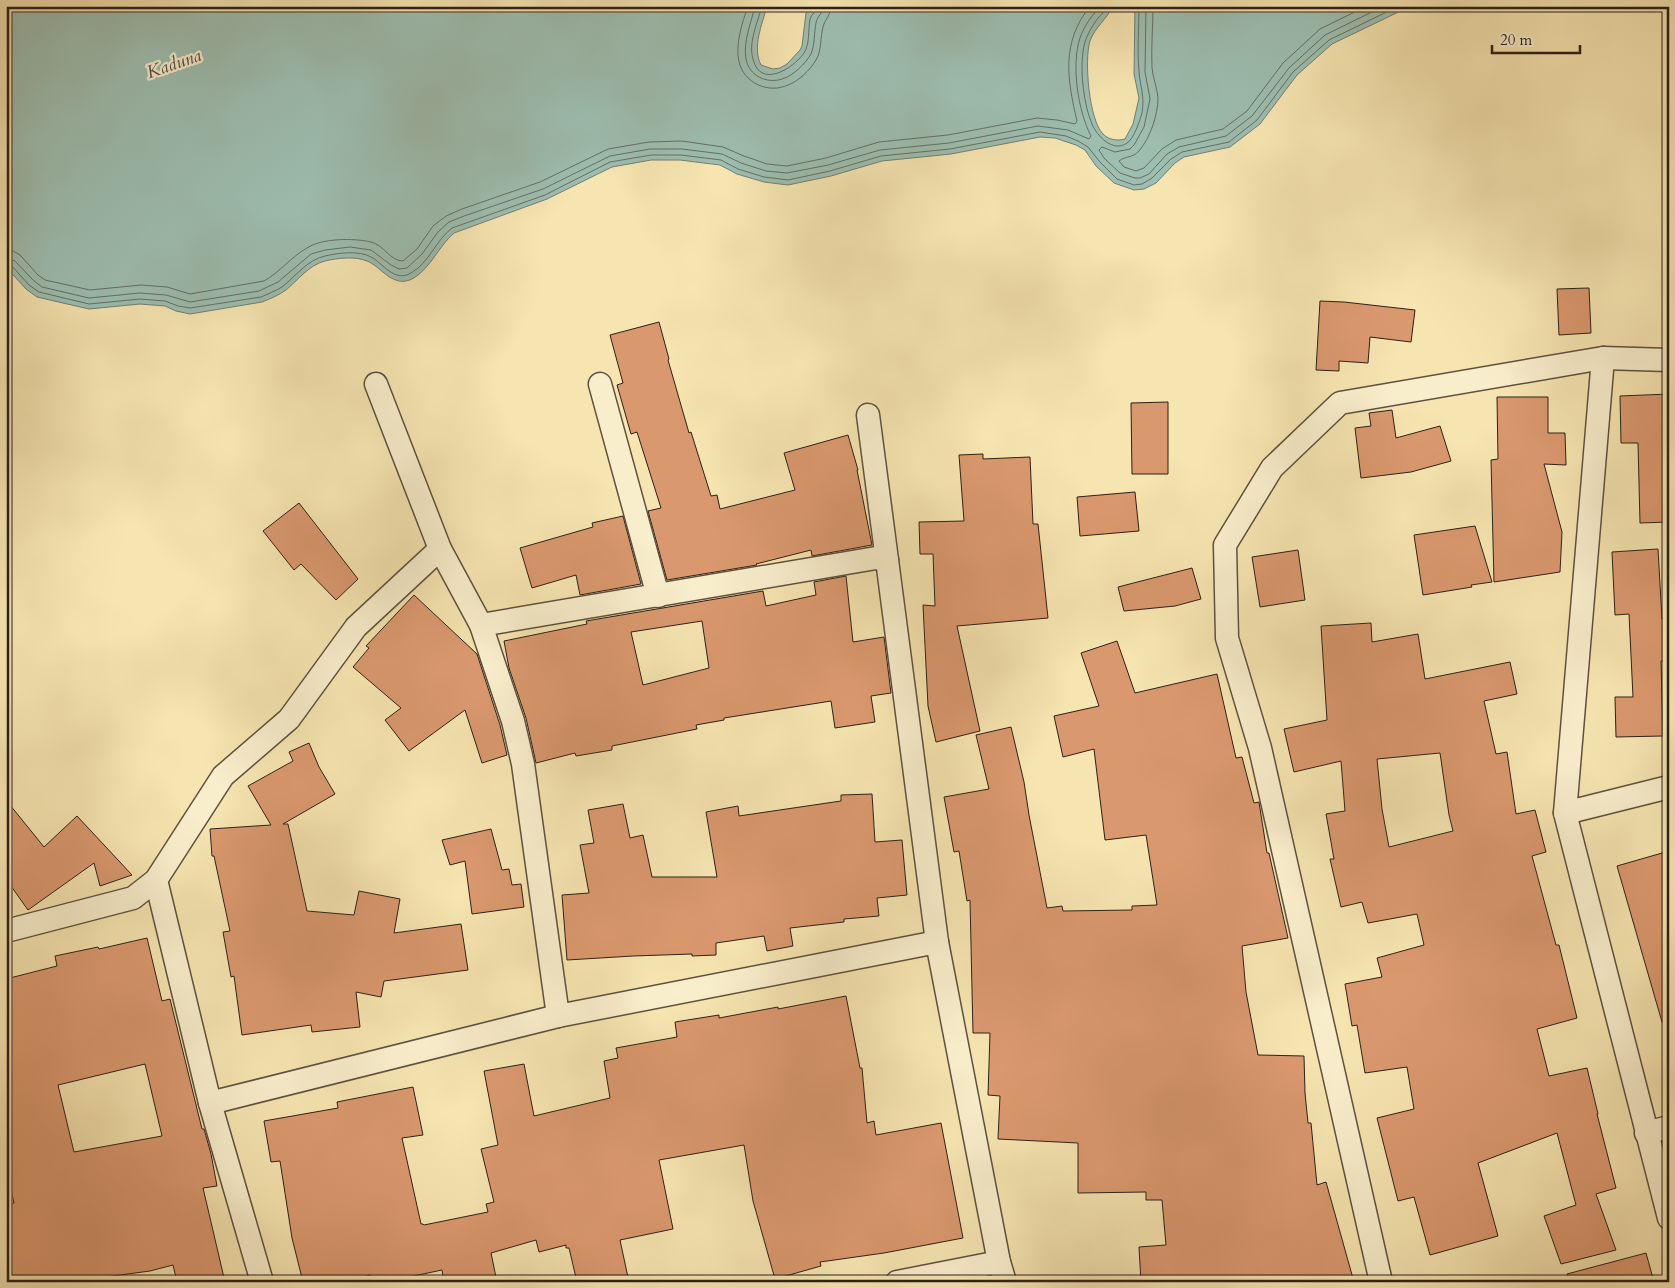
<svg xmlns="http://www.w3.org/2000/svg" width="1675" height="1288" font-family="Cardo,serif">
<rect width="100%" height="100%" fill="#f6e5b1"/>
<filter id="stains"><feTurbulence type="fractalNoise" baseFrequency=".004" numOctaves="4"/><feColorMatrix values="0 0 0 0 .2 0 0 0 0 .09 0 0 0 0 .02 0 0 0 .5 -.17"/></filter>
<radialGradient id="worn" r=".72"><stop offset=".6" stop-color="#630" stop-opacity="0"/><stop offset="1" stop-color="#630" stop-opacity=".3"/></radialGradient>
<!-- water -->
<path fill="#9dbeb0" stroke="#707f73" d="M 6,6 L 767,6 C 762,25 752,47 761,65 L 773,69 L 780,68 L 787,64 L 800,50 L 802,46 L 806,13 L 812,8 L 823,6 L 1113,6 C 1107,19 1095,27 1090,41 C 1084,60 1089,120 1103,134 C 1109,140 1117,141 1125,139 L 1133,124 L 1139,98 L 1134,74 L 1135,6 L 1411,6 L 1332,44 L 1297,75 L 1260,124 L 1230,147 L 1184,157 L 1175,163 L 1156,183 L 1144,189 L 1134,190 L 1114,183 L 1096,166 L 1085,150 L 1076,145 L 1055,138 L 1040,137 L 951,154 L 882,161 L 831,176 L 788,185 L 764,182 L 737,174 L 720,165 L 680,160 L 651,160 L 612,167 L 547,199 L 454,233 C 439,246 431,267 414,278 C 393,290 381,266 367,261 C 355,256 338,258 325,261 C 309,265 298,280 286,290 C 279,295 270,299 262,302 L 190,314 L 176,311 L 165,306 L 140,304 L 89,309 L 37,297 L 26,289 L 6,267 Z"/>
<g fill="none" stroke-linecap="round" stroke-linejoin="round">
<!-- shore -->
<g stroke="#646f64" stroke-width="1">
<path d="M 748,6 C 742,23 735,45 739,62 C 744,83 768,94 788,85 C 799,81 810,70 816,60 C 822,50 820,38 823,27 C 825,19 831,15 831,6"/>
<path d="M 755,6 C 751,23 743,42 746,59 C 749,76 767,84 782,79 C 793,76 806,63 811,54 C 815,44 814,33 816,23 C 817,16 823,14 824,6"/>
<path d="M 762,6 C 758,22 748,42 753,59 C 760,89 793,69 804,53 C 810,44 808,30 810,19 C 812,13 817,12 817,6"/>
<path d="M 1108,6 C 1105,11 1102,14 1098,18 C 1091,28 1084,39 1083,52 C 1080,72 1084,106 1092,124 C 1097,136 1113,153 1127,143 C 1134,139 1140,120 1142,113 C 1145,95 1140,88 1139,71 C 1137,50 1139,28 1139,6"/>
<polyline points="1146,6 1145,72 1150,99 1144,127 1134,145 1130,149 1115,152 1102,147 1099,150 1104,158 1120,173 1135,178 1140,178 1149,174 1167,154 1179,147 1226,136 1252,116 1289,68 1325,35 1384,6"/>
<path d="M 1153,6 C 1153,27 1151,47 1152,68 C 1153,78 1157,87 1158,98 C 1158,115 1150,138 1139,151 C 1133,158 1125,156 1119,161 L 1124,167 L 1136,171 L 1144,168 L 1162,149 L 1176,140 L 1223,129 L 1247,111 L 1283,63 L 1320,29 L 1367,6"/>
<path d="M 6,250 L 13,251 L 20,255 L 38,275 L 45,280 L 90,290 L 141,285 L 167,287 L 190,294 L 264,281 C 280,272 291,257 307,248 C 322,238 354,238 371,242 C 384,245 390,261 403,261 L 417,249 L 433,226 L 446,216 L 462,209 L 540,182 L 608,149 L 649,142 L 682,141 L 723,147 L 744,156 L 767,164 L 787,166 L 826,158 L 879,142 L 948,135 L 1037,118 L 1057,120 L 1075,124 L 1077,121 C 1067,78 1061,43 1090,6"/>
<path d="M 6,258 L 15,261 L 33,280 L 42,287 L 89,298 L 140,293 L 166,295 L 190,302 L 259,291 L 278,282 L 311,254 L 325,250 L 350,247 L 371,250 L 391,265 L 399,269 L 407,268 L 422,254 L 438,232 L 449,222 L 464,216 L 543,189 L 610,156 L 650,149 L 682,149 L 722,154 L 741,163 L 766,171 L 787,173 L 828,165 L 880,150 L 949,143 L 1038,126 L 1068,130 L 1089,139 L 1091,136 C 1078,111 1071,65 1080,38 C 1084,26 1092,15 1101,6"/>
<path d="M 6,264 L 11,265 L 29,285 L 39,292 L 89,304 L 140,299 L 165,301 L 178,306 L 190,308 L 261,297 C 268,294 275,291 282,287 C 296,276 307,260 325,256 C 338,253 359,250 371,257 C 383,263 394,283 411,273 C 429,263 436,240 452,228 L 545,195 L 610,162 L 651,155 L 681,155 L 721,160 L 738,169 L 764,177 L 788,180 L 830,171 L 881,156 L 950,149 L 1040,132 L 1066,136 L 1078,141 L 1088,147 L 1100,162 L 1117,179 L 1134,185 L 1142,184 L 1152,178 L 1171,159 L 1182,152 L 1229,142 L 1257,120 L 1293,72 L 1329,40 L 1399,6"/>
</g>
</g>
<!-- building -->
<g fill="#da986e" stroke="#2c2018" fill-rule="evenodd">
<polygon points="1589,288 1591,333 1559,335 1557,289"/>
<polygon points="1320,301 1344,302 1415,310 1411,342 1370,337 1368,363 1339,361 1339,371 1316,370"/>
<polygon points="659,322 669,359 668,360 689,433 691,432 711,496 717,495 720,509 795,490 784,453 848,435 858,470 857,470 872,545 812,556 811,550 756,564 757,565 667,580 648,511 661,508 637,432 631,434 617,385 623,383 610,335"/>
<polygon points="1669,394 1669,522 1640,523 1638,443 1621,443 1620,396"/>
<polygon points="1497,397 1548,397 1548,433 1565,433 1566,465 1544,464 1562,532 1560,572 1494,582 1491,460 1498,459"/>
<polygon points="1168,402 1168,474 1132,474 1131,403"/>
<polygon points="1392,410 1396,438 1440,426 1451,461 1411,472 1361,478 1355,428 1371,426 1369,413"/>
<polygon points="983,454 983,459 1030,457 1033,524 1038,524 1048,618 957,626 980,731 936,742 928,706 923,605 935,606 933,554 920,554 919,522 964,521 959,455"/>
<polygon points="1135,492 1139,531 1080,536 1077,497"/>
<polygon points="299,503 358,579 336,600 301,564 294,570 263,531"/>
<polygon points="623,516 641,584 580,595 576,575 532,588 520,548 593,527 592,523"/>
<polygon points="1475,526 1492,582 1471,585 1472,587 1423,595 1414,535"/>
<polygon points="1658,549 1662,619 1667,618 1669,652 1669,661 1661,661 1663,736 1616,737 1615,697 1633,697 1629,614 1615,615 1612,552"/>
<polygon points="1298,550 1305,600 1260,607 1252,557"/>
<polygon points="1192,568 1201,599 1175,606 1124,611 1118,587"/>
<path d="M 846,576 L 853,642 L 884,637 L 891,693 L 871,696 L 875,722 L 835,728 L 831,701 L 724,718 L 724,720 L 696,725 L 697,729 L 612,746 L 612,750 L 576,756 L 575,753 L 536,763 L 526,718 L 509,668 L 504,641 L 587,624 L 586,621 L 763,591 L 766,606 L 816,595 L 814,582 ZM 702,621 L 709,668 L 643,685 L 631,632 Z"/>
<polygon points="414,595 477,654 500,725 507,755 482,763 465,710 409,751 385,720 401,708 353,667 369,648 366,646"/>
<path d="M 1371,623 L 1372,642 L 1418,634 L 1425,679 L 1510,662 L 1517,694 L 1484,701 L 1496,754 L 1507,752 L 1516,814 L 1535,810 L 1546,852 L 1532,856 L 1556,945 L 1559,945 L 1577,1018 L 1537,1029 L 1549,1076 L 1587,1068 L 1598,1114 L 1597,1114 L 1616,1188 L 1596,1194 L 1616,1250 L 1561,1264 L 1544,1216 L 1576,1205 L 1557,1133 L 1478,1163 L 1498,1236 L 1430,1255 L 1414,1197 L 1398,1201 L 1377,1118 L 1414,1109 L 1407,1067 L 1365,1073 L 1357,1025 L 1352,1026 L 1345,984 L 1382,977 L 1377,958 L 1424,945 L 1417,914 L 1368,923 L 1362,902 L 1341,907 L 1330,859 L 1334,859 L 1326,814 L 1345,811 L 1341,761 L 1294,772 L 1284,729 L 1327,720 L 1321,626 ZM 1440,753 L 1449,815 L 1453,831 L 1389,847 L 1382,809 L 1377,759 Z"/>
<polygon points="1117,641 1135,693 1217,674 1236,758 1242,757 1254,803 1259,802 1267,853 1269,853 1288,938 1242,946 1246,992 1258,1055 1304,1056 1305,1093 1308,1123 1311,1123 1317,1185 1326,1182 1354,1282 1141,1282 1139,1247 1166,1245 1162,1200 1146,1200 1146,1192 1078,1193 1078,1143 998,1139 1000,1096 988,1095 990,1033 973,1033 970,900 967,901 959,851 954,852 944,797 989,789 976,735 1011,727 1024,782 1029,815 1047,908 1062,906 1063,911 1132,910 1132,906 1157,905 1146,835 1105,840 1094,749 1063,757 1054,716 1099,706 1081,653"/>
<polygon points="309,743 319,767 335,794 283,824 288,824 307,911 354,915 359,891 400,899 394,933 461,924 468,970 384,981 381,997 356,992 360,1027 312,1032 311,1025 242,1035 234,976 231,977 223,932 230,931 214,856 212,856 210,829 271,825 248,786 293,761 289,752"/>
<polygon points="872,794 875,842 902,840 907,895 877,898 879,916 844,919 844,922 790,928 793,946 767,951 764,936 716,943 716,955 692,956 692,954 633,956 567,960 562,895 589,893 580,845 594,843 588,810 623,804 630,838 643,835 652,877 717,877 706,812 738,806 739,816 841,801 841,795"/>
<polygon points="6,800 44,847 77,816 132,875 100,886 94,863 28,910 6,879"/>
<polygon points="491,829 502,870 509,869 512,885 521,884 524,907 472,914 465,861 450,865 442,840"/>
<polygon points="1669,851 1669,1021 1662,1022 1617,866"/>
<path d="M 147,938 L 162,1001 L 170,999 L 202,1129 L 204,1129 L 211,1154 L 217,1186 L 203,1188 L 225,1282 L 177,1282 L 173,1265 L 150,1271 L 98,1278 L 99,1282 L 6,1282 L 6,1205 L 14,1203 L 6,1170 L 6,979 L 57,966 L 55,956 L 98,947 L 99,949 ZM 145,1064 L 162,1136 L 74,1152 L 58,1085 Z"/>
<polygon points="846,996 860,1068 862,1068 867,1123 874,1121 876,1135 941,1123 963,1238 884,1253 820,1262 821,1266 775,1279 753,1201 744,1145 659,1160 673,1229 620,1240 629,1282 577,1282 569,1248 566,1248 566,1245 539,1252 536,1240 491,1253 497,1282 444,1282 442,1270 385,1282 372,1282 370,1275 343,1282 303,1282 292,1238 280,1161 271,1162 264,1121 338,1108 337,1102 413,1087 423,1135 402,1138 421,1224 423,1224 424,1225 488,1212 486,1204 494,1202 481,1149 498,1145 484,1071 524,1064 534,1116 610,1098 604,1061 618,1058 616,1048 677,1037 675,1022 719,1015 719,1018 778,1007 778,1009"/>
<polygon points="1646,1253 1654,1282 1568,1282 1567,1274"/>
</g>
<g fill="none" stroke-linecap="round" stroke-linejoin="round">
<!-- street casing -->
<g stroke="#5e513e" stroke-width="25">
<g id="street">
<polyline points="1603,358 1565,813 1669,787"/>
<polyline points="376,384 440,549 481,625 513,721 523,764 558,1016"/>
<polyline points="600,384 658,596"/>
<polyline points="868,415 887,560"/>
<polyline points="481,625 876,558 887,560 937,942 999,1262 1005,1282"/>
<polyline points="1565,813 1669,1218"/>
<polyline points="156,880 210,1103 262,1282"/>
<polyline points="6,931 133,898 156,880 223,776 289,719 356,627 440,549"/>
<polyline points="210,1103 558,1016 937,942"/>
<polyline points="1646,1133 1669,1127"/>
<polyline points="897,1282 999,1262"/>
<polyline points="1381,1282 1260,748 1227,638 1225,545 1272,468 1340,403 1603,358 1669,360"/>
</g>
</g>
<!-- street -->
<use href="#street" stroke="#f9eecc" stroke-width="22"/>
</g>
<g text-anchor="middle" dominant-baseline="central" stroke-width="4.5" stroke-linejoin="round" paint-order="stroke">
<!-- water labels -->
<g font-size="18" font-style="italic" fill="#4e4f46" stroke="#f9eecc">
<text transform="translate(174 64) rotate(-19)">Kaduna</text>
</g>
</g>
<!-- margin -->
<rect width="1675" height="1288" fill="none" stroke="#f6e5b1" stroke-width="25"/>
<rect x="8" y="8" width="1660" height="1273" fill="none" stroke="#2c2018" stroke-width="2.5"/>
<rect x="12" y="12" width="1650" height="1263" fill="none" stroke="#2c2018"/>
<!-- scale -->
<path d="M1492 45v8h88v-8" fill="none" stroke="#2c2018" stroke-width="2.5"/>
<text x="1500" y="45" font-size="15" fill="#2c2018" stroke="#f9eecc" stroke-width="4" paint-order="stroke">20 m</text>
<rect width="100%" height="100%" filter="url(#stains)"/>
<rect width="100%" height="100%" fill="url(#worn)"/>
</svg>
